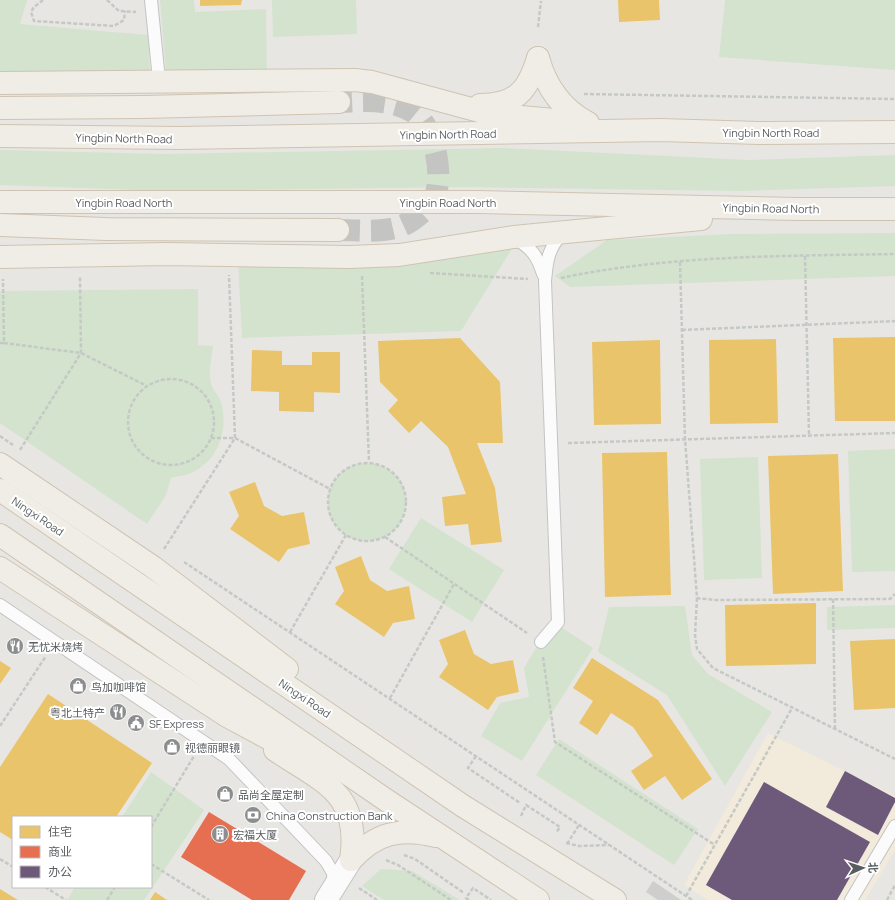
<svg xmlns="http://www.w3.org/2000/svg" width="895" height="900" font-family="Manrope,'Noto Sans SC',sans-serif">
<rect width="100%" height="100%" fill="#e8e6e3"/>
<!-- commercial -->
<polygon fill="#f2eadb" points="768,733 895,796 895,850 865,900 708,900 684,885"/>
<!-- green -->
<g fill="#d3e3ce">
<polygon points="0,0 27,0 20,24 148,35 150,74 0,74"/>
<polygon points="160,0 194,0 195,12 266,9 267,75 166,72"/>
<polygon points="272,0 356,0 357,34 273,37"/>
<polygon points="725,0 895,0 895,70 719,57"/>
<polygon points="502,148 750,160 895,155 895,186 742,191 461,187 164,191 0,185 0,150 163,154"/>
<polygon points="895,233 895,276 570,287 555,276 607,240 732,234"/>
<polygon points="513,247 461,331 242,338 238,262"/>
<path d="M 198,289 L 198,345 L 213,346 C 212,357 208,372 211,383 C 212,390 219,395 221,402 C 229,431 218,462 189,474 C 184,476 177,476 171,478 L 166,495 L 147,524 L 0,423 L 0,291 Z"/>
<polygon points="895,449 895,571 852,572 848,451"/>
<polygon points="758,457 762,578 704,580 700,459"/>
<circle cx="367" cy="502" r="39"/>
<polygon points="421,518 504,570 472,622 389,569"/>
<polygon points="895,605 895,628 827,630 827,607"/>
<polygon points="685,606 692,655 708,674 772,712 725,786 667,695 598,652 609,607"/>
<polygon points="552,621 593,648 522,761 481,736 500,703 529,697 524,668"/>
<polygon points="559,739 698,829 674,865 536,775"/>
<polygon points="151,772 204,810 144,900 67,900 75,887 151,887 151,817 122,817"/>
<polygon points="381,869 412,871 460,900 384,900 362,886"/>
</g>
<!-- homes -->
<g fill="#e9c46a">
<polygon points="200,0 242,0 241,5 200,6"/>
<polygon points="618,0 659,0 660,20 619,22"/>
<polygon points="895,337 895,421 835,421 833,338"/>
<polygon points="460,338 500,382 503,443 477,443 495,488 502,542 471,545 468,524 445,526 442,497 466,494 448,447 421,421 409,433 388,411 398,400 380,382 378,341"/>
<polygon points="776,339 778,423 710,424 709,340"/>
<polygon points="660,340 661,424 594,425 592,342"/>
<polygon points="252,350 282,351 282,365 312,365 312,352 340,352 340,393 314,392 314,412 279,411 279,392 251,391"/>
<polygon points="667,452 671,595 605,597 602,453"/>
<polygon points="838,454 843,591 773,594 768,456"/>
<polygon points="255,482 264,506 282,516 304,512 310,544 288,549 279,562 230,529 239,516 229,492"/>
<polygon points="361,556 370,580 387,591 409,586 415,619 393,623 384,637 335,604 344,591 335,567"/>
<polygon points="816,603 816,664 726,666 725,605"/>
<polygon points="465,630 474,654 491,664 513,660 519,692 497,697 488,710 439,677 448,664 439,640"/>
<polygon points="895,639 895,708 854,710 850,641"/>
<polygon points="592,658 658,700 712,779 682,800 665,776 644,790 631,771 653,756 633,727 611,713 597,735 579,723 593,701 573,688"/>
<polygon points="0,661 11,668 0,684"/>
<polygon points="48,694 152,763 116,817 13,817 13,840 0,832 0,767"/>
<polygon points="0,889 18,900 0,900"/>
<polygon points="155,892 167,900 150,900"/>
</g>
<!-- shops -->
<polygon fill="#e76f51" points="209,812 306,871 289,900 252,900 181,857"/>
<!-- offices -->
<g fill="#6d597a">
<polygon points="845,771 895,798 895,802 878,835 826,807"/>
<polygon points="764,782 870,842 837,900 732,900 706,885"/>
</g>
<!-- building -->
<polygon fill="#d0cecc" points="653,881 681,900 658,900 646,892"/>
<g fill="none" stroke-linecap="round" stroke-linejoin="round">
<!-- primary-tunnel -->
<path stroke="#c4c4c2" stroke-width="22" stroke-dasharray="22 11" stroke-linecap="butt" d="M 338,230 C 358,230 380,233 399,227 C 412,223 429,208 435,196 C 444,173 434,126 413,112 C 389,98 365,101 339,102"/>
<!-- service casing -->
<g stroke="#c4c3c4" stroke-width="14">
<g id="service">
<polyline points="151,0 159,80"/>
<path d="M 515,238 C 532,249 537,255 543,274"/>
<polyline points="0,605 229,759 326,861 333,873 334,885"/>
<path d="M 541,642 L 558,622 L 545,281 C 547,259 548,250 562,233"/>
<polyline points="851,900 895,826"/>
</g>
</g>
<!-- minor casing -->
<g stroke="#c4c3c4" stroke-width="24">
<polyline id="minor" points="326,900 351,860"/>
</g>
<!-- primary casing -->
<g stroke="#cfc3b2" stroke-width="24">
<g id="primary">
<path d="M 538,58 C 546,87 561,109 588,123"/>
<polyline points="0,83 355,80 372,82 490,114 554,120"/>
<path d="M 480,105 C 516,105 528,91 538,58"/>
<polyline points="0,108 144,107 339,102"/>
<polyline points="0,136 178,138 661,130 759,133 895,132"/>
<polyline points="0,202 479,202 798,209 895,209"/>
<polyline points="0,225 106,229 338,230"/>
<polyline points="0,257 166,254 349,257 399,255 514,237 701,219"/>
<polyline points="0,464 153,567 287,669"/>
<polyline points="0,490 463,806 615,900"/>
<polyline points="0,535 386,800 538,900"/>
<polyline points="0,568 227,716 294,752"/>
<path d="M 275,750 C 324,783 361,793 351,860"/>
<path d="M 351,860 C 376,833 400,827 436,836"/>
</g>
</g>
<!-- path -->
<g stroke="#c5c9c6" stroke-width="2.5" stroke-dasharray="4 2" stroke-linecap="butt">
<polyline points="43,0 34,7 31,12 34,21 114,26 124,20 125,11"/>
<polyline points="107,0 119,11 136,12"/>
<polyline points="538,27 541,1"/>
<polyline points="584,94 895,99"/>
<polyline points="805,256 809,435"/>
<polyline points="680,262 685,439 697,598 714,600 890,599 895,594"/>
<polyline points="430,273 528,279"/>
<polyline points="362,276 369,462"/>
<path d="M 561,278 C 669,255 784,256 895,254"/>
<polyline points="682,330 895,321"/>
<polyline points="0,343 4,343 3,279"/>
<polyline points="4,343 81,353 147,386"/>
<circle cx="171" cy="422" r="43"/>
<polyline points="0,436 13,445"/>
<polyline points="211,438 235,438 229,275"/>
<polyline points="568,443 895,433"/>
<polyline points="20,450 81,353 80,277"/>
<circle cx="367" cy="502" r="39"/>
<polyline points="385,537 527,633"/>
<polyline points="164,549 235,438 330,489"/>
<polyline points="184,562 692,900"/>
<polyline points="697,598 695,635 697,649 713,668 895,759"/>
<polyline points="833,599 835,729"/>
<polyline points="290,632 346,535"/>
<polyline points="543,657 555,742 715,845"/>
<polyline points="390,698 454,584"/>
<polyline points="0,726 46,656"/>
<polyline points="476,756 468,768 520,803"/>
<polyline points="521,816 526,805 560,827 556,833"/>
<polyline points="151,827 194,756"/>
<polyline points="566,843 579,846 609,845"/>
<polyline points="567,844 579,825"/>
<polyline points="404,855 415,859 464,893"/>
<polyline points="0,859 13,867"/>
<polyline points="386,860 398,865 451,900"/>
<polyline points="151,864 209,900"/>
<polyline points="45,887 66,900"/>
<polyline points="359,888 377,900"/>
<polyline points="686,896 792,708"/>
<polyline points="107,900 115,887"/>
<polyline points="469,900 466,898 473,888 491,900"/>
<polyline points="887,900 895,885"/>
</g>
<!-- service -->
<use href="#service" stroke="#fcfbfb" stroke-width="12"/>
<!-- minor -->
<use href="#minor" stroke="#fcfbfb" stroke-width="22"/>
<!-- primary -->
<use href="#primary" stroke="#f0ede6" stroke-width="22"/>
</g>
<!-- icons -->
<defs>
<g id="restaurant-disc" transform="scale(0.9)"><circle r="9.5" fill="#8b8d8e" stroke="#fff"/><path d="M-5-6h1v4h1v-4h1v4h1v-4h1v5L-1.5 .5V6h-2V.5L-5-1ZM5-6V6H3V1.5H1.5Q1.5-4 5-6Z" fill="#fff"/></g>
<g id="shop-disc" transform="scale(0.9)"><circle r="9.5" fill="#8b8d8e" stroke="#fff"/><path d="M-5-2.5h2.3a2.7 3.5 0 0 1 5.4 0H5L5.5 6h-11ZM-1.5-2.5h3a1.5 2.3 0 0 0-3 0Z" fill="#fff"/></g>
<g id="civic-disc" transform="scale(0.9)"><circle r="9.5" fill="#8b8d8e" stroke="#fff"/><path d="M-.6-6.5H3V-4.5H.6V-3L4-1V1h2V6H-6V1h2V-1L-.6-3ZM-1.2 2.5V6h2.4V2.5Z" fill="#fff"/></g>
<g id="bank-disc" transform="scale(0.9)"><circle r="9.5" fill="#8b8d8e" stroke="#fff"/><path d="M-6-4H6V4H-6ZM0-2.3a2.3 2.3 0 1 0 0 4.6a2.3 2.3 0 1 0 0-4.6Z" fill="#fff"/></g>
<g id="building-disc" transform="scale(0.9)"><circle r="9.5" fill="#8b8d8e" stroke="#fff"/><path d="M-4-6H4V6H1V3H-1V6H-4ZM-2.5-4.3h1.7v1.8h-1.7ZM.8-4.3h1.7v1.8H.8ZM-2.5-1h1.7V.8h-1.7ZM.8-1h1.7V.8H.8Z" fill="#fff"/></g>
</defs>
<g fill-rule="evenodd">
<use href="#restaurant-disc" x="15" y="646"/>
<use href="#shop-disc" x="78" y="686"/>
<use href="#restaurant-disc" x="118" y="712"/>
<use href="#civic-disc" x="136" y="723"/>
<use href="#shop-disc" x="172" y="747"/>
<use href="#shop-disc" x="225" y="794"/>
<use href="#bank-disc" x="253" y="815"/>
<use href="#building-disc" x="220" y="834"/>
</g>
<g text-anchor="middle" dominant-baseline="central" stroke-width="4" stroke-linejoin="round" paint-order="stroke">
<!-- street labels -->
<g font-size="11" fill="#595d60" stroke="#fff">
<text x="771" y="132">Yingbin North Road</text>
<text transform="translate(448 134) rotate(-1)">Yingbin North Road</text>
<text transform="translate(124 138) rotate(1)">Yingbin North Road</text>
<text x="124" y="202">Yingbin Road North</text>
<text x="448" y="202">Yingbin Road North</text>
<text transform="translate(771 208) rotate(1)">Yingbin Road North</text>
<text transform="translate(38 516) rotate(34)">Ningxi Road</text>
<text transform="translate(305 698) rotate(34)">Ningxi Road</text>
</g>
<!-- poi labels -->
<g font-size="11" fill="#595d60" stroke="#fff" text-anchor="start">
<text x="28" y="646">无忧米烧烤</text>
<text x="91" y="686">鸟加咖啡馆</text>
<text x="105" y="712" text-anchor="end">粤北土特产</text>
<text x="149" y="723">SF Express</text>
<text x="185" y="747">视德丽眼镜</text>
<text x="238" y="794">品尚全屋定制</text>
<text x="266" y="815">China Construction Bank</text>
<text x="233" y="834">宏福大厦</text>
</g>
</g>
<!-- legend -->
<rect x="12" y="816" width="140" height="72" fill="#ffffff" stroke="#bdbebf"/>
<rect x="20" y="826" width="20" height="12" fill="#e9c46a" stroke="#bdbebf"/>
<text x="48" y="836" font-size="12" fill="#595d60">住宅</text>
<rect x="20" y="846" width="20" height="12" fill="#e76f51" stroke="#bdbebf"/>
<text x="48" y="856" font-size="12" fill="#595d60">商业</text>
<rect x="20" y="866" width="20" height="12" fill="#6d597a" stroke="#bdbebf"/>
<text x="48" y="876" font-size="12" fill="#595d60">办公</text>
<!-- north arrow -->
<g transform="translate(863 868) rotate(87)" stroke="#ffffff" stroke-width="3" paint-order="stroke">
<path d="M0-3L7 15L0 10L-7 15Z" fill="#595d60"/>
<text y="-6" font-size="11" font-weight="bold" text-anchor="middle" fill="#595d60">北</text>
</g>
</svg>
